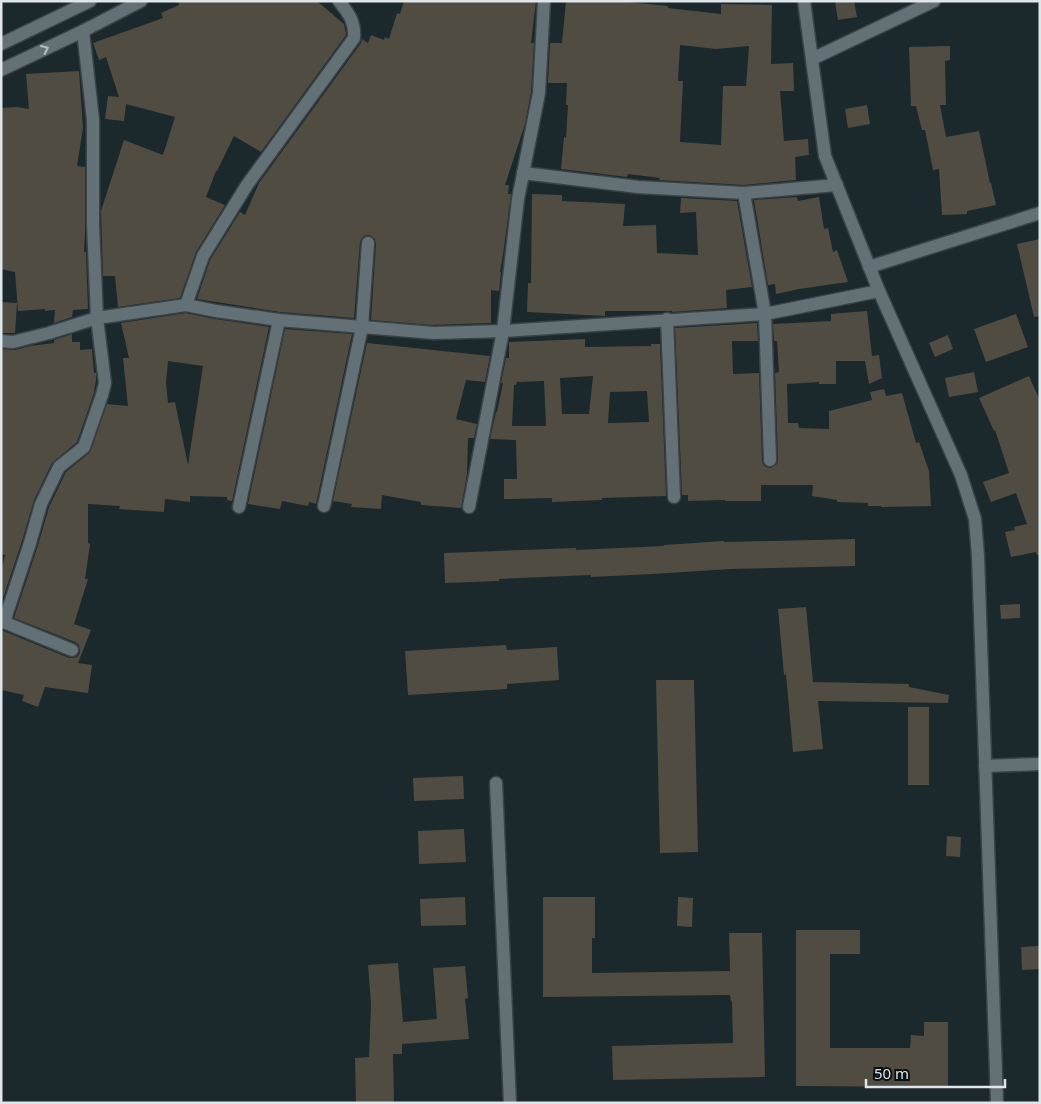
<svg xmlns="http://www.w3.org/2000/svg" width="1041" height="1104" font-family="'Noto Sans',sans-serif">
<rect width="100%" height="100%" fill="#1b282c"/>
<!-- building -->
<g fill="#504c41" fill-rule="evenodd">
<polygon points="178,1 317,1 344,24 346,35 261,152 234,136 217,171 216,171 206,197 225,205 196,252 180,298 118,307 115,276 103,276 101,211 124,140 163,155 175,117 126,104 124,121 105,119 108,96 119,97 106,57 99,60 93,43 163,18 161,13 179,5"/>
<polygon points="404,1 536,1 531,43 534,43 531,92 525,124 505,185 509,185 508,194 511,194 503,255 500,272 501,272 499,291 491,290 491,323 432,325 371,320 376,244 375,239 369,235 364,236 361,239 360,242 354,318 280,312 197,299 210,260 240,212 245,215 259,183 361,43 362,39 368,43 371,35 384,40 385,37 389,39 397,13 400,14"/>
<path d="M 566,1 L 618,1 L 668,6 L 668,8 L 721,14 L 721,4 L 772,5 L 771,64 L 793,63 L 794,91 L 780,91 L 784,141 L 808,139 L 809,155 L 795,157 L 796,180 L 744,185 L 659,180 L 660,178 L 628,174 L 627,177 L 561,169 L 564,137 L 566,138 L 568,105 L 566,105 L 567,83 L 548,83 L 550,43 L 562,43 ZM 680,45 L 716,49 L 749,46 L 746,86 L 723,86 L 721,145 L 680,142 L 683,81 L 678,81 Z"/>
<polygon points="835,1 854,1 857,17 838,20"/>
<polygon points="950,46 950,60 945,61 946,105 940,105 946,137 979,131 990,183 991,183 996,205 967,211 967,214 942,215 939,169 933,170 925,130 922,130 916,106 911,106 909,47"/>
<polygon points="79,71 83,128 77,166 85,167 85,233 84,252 86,252 88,309 73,310 72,317 54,323 55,310 45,311 45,309 18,311 15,272 1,269 1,108 17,107 29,109 26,74"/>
<polygon points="867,105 870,124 848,128 845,109"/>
<polygon points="532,194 562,195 562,201 625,204 623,226 656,225 657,253 698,255 696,212 680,213 681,198 737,201 752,287 726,290 727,308 672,312 672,311 605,311 605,316 527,312 528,283 531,283"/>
<polygon points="797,197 798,201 819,197 824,229 828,228 833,252 837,250 848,282 799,289 776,294 775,284 768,285 754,200"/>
<polygon points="1040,239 1040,316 1034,317 1017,244"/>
<polygon points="1,302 17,303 15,333 1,333"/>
<polygon points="867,311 872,356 879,355 882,378 869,384 865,361 836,361 836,384 819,384 819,382 787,384 788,423 798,423 799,428 829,429 829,411 872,400 870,392 884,389 886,396 902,393 916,443 919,442 929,471 931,506 881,507 881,506 868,506 868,503 837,502 837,500 812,496 813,485 761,485 761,501 725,501 725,500 688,501 688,495 682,495 675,328 757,323 758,341 732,341 733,374 759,373 762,460 763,464 766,467 771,468 777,464 778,460 775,373 779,372 777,341 774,341 773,324 831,321 831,314"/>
<path d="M 186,313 L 215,319 L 269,327 L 232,501 L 227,500 L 227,497 L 190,496 L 190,502 L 165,499 L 164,512 L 119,509 L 120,506 L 88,504 L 88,543 L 90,544 L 85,579 L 88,579 L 74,624 L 91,630 L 78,663 L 92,665 L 88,693 L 45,687 L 38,707 L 22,701 L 24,695 L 1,690 L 1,630 L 69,658 L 73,658 L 77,657 L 80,653 L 79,645 L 75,642 L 14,618 L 38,545 L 49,507 L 66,472 L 89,453 L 91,450 L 107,404 L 128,406 L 123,358 L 129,358 L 121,323 ZM 168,361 L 203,366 L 188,465 L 175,402 L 168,403 L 166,383 Z"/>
<polygon points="1016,314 1028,347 986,362 974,329"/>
<polygon points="285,329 352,334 316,504 309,502 308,506 282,501 280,509 248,504"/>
<polygon points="72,334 72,342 80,342 80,350 92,349 94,373 96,373 96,380 94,393 77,442 52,463 34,500 22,541 1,604 1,572 5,555 1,554 1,349 15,350 30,346 54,343 54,340"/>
<polygon points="948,335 953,349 935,357 929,343"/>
<path d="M 585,339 L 585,347 L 651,346 L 651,344 L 660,344 L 666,496 L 602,498 L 602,500 L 552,502 L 552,498 L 504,499 L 504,479 L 517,479 L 516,440 L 490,439 L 496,412 L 497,412 L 503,383 L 501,383 L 506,358 L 509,358 L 509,342 ZM 593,376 L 589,414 L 562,414 L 560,378 ZM 544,381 L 546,426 L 512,426 L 514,385 L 516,385 L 517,382 ZM 647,391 L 649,422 L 608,423 L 610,392 Z"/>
<polygon points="367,343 490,356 485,382 466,380 456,419 477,424 474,438 468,438 467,474 461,508 421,505 421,502 382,495 381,509 351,507 352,504 333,501"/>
<polygon points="974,372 978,392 949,397 945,378"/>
<polygon points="1029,376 1040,401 1040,555 1037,555 1036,552 1011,557 1005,532 1015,530 1014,527 1027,524 1016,493 991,502 983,482 1009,473 995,430 994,431 979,398"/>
<polygon points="855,539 855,566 730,569 652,574 591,577 591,575 499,579 499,581 445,583 444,553 576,548 576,550 664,546 664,545 724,541 724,542"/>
<polygon points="1020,604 1020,618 1001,619 1000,605"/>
<polygon points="806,607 813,682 909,684 909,687 949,695 948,703 818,701 823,749 793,752 786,674 784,675 778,609"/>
<polygon points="506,645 507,650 557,647 559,680 507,684 507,689 408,695 405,651"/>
<polygon points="656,680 694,680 698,852 660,853"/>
<rect x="908" y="707" width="21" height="78"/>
<polygon points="463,776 464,799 414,801 413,778"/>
<polygon points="464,829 466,862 419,864 418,831"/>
<polygon points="947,836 961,837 960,857 946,856"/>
<polygon points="465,897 466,925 421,926 420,899"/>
<polygon points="543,897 595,897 595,938 592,938 592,973 730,971 729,933 762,933 765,1077 613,1080 612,1046 733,1043 732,1001 731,1001 730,995 543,997"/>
<polygon points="678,897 693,898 692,927 677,926"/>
<polygon points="796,930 860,930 860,954 830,954 830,1048 910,1048 911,1035 924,1036 924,1022 948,1022 948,1087 796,1086"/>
<polygon points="1040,946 1040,969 1022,970 1021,947"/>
<polygon points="398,963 403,1022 437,1019 433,968 465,966 468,998 465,999 469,1039 402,1044 402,1054 393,1054 394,1103 356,1103 355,1058 369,1057 371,1004 368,965"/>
</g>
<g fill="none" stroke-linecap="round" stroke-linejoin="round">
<!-- street casing -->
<g stroke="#394347" stroke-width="15">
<g id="street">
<polyline points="804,1 825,156 879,291 961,475 975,519 978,556 997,1103"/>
<polyline points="812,59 934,1"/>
<polyline points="523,173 638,187 744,193 837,185"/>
<polyline points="744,193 765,314 770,460"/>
<polyline points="869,267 1040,213"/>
<path d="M 186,305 L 203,256 L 247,185 L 354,38 C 355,21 349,14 339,1"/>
<polyline points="667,319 674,497"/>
<polyline points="1,341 13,342 49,333 97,318 186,305 216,311 279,320 434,333 503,331 765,314 879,291"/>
<polyline points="324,506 362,327 368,243"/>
<polyline points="239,507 279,320"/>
<polyline points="469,507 503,331 518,199 539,93 544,1"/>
<polyline points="1,621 72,650"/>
<polyline points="4,622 30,543 41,504 59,467 84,447 102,395 105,383 97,318 93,224 93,120 83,31"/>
<polyline points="985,766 1040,764"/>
<polyline points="496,783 510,1103"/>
</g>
</g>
<!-- secondary casing -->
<g stroke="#394347" stroke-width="15">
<g id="secondary">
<polyline points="1,44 90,1"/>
<polyline points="1,70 83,31 141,1"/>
</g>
</g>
<!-- street -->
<use href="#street" stroke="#637176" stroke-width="12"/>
<!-- secondary -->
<use href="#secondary" stroke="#637176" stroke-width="12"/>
</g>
<!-- one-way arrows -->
<defs><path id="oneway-chevron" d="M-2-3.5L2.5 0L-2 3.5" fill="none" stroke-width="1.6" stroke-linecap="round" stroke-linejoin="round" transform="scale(1.25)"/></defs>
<use stroke="#b3bdc1" href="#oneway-chevron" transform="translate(45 49) rotate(-25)"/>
<!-- border -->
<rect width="1041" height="1104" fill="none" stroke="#dee6e9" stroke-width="5"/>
<!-- scale -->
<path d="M866 1079v8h139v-8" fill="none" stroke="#dee6e9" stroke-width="2.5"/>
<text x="874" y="1079" font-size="15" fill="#dee6e9" stroke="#0a1011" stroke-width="4" paint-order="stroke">50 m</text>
</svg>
